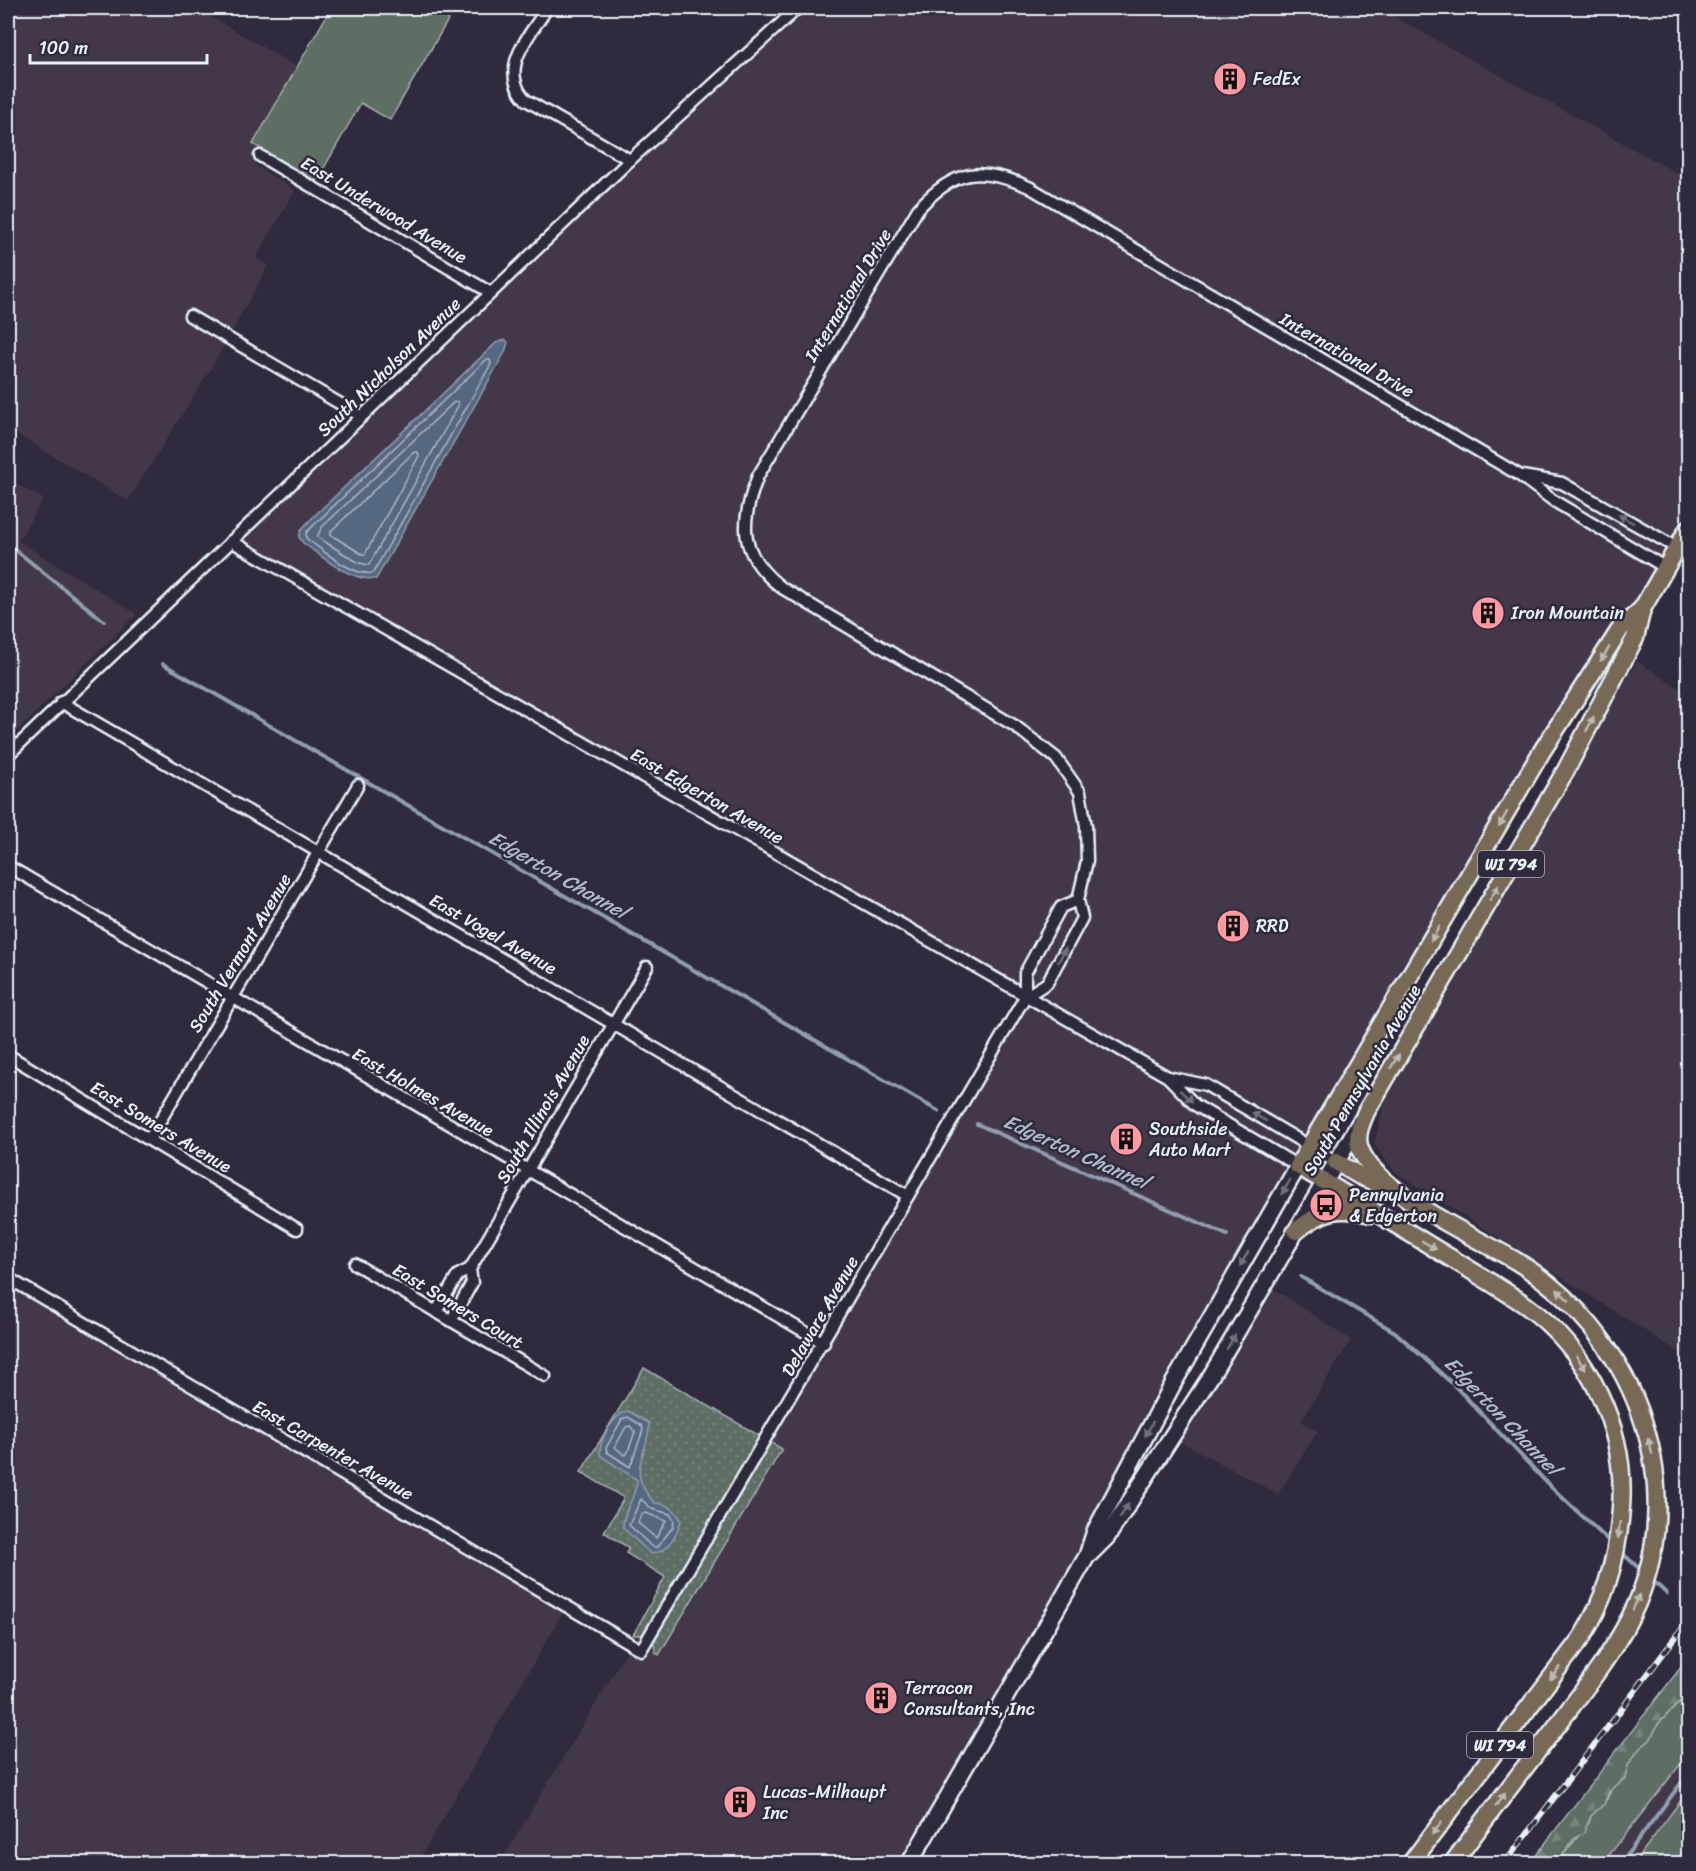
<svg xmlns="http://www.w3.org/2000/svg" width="1696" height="1871" font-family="Sriracha,sans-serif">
<defs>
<pattern id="forest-firs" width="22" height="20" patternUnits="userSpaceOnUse" patternTransform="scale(1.5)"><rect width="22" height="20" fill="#5e6e65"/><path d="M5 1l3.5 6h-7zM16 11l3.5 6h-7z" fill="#75837c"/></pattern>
<pattern id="park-dots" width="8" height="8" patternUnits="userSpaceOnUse" patternTransform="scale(1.5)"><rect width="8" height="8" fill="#5e6e65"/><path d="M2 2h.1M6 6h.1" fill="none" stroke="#75837c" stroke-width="1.8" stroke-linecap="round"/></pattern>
</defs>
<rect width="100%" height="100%" fill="#2f2a3d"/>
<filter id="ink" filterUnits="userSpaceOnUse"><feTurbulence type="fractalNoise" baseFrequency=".0167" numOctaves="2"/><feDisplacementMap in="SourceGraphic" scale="12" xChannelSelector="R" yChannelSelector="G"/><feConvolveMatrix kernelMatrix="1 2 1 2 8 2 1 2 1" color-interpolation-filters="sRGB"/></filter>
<g filter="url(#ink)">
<!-- built -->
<g fill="#433948">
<polygon points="8,8 196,8 297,67 254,144 264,150 255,165 295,190 256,258 268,266 212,367 128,501 15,433 8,449"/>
<polygon points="798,8 1378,8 1688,179 1688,529 1481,856 909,1863 500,1863 636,1636 767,1439 1025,997 231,541"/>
<polygon points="8,479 43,499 18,541 137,614 8,740"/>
<polygon points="1637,661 1688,694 1688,1358 1394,1171 1374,1144 1387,1093"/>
<polygon points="8,1278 567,1606 417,1863 11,1864 8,1856"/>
<polygon points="1271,1287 1351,1340 1301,1421 1318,1431 1278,1494 1179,1441"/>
<polygon points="1688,1658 1688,1863 1530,1863"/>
</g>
<!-- grass -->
<g fill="#5e6e65" stroke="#a3b0ae" stroke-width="1.5">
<polygon points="331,8 455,8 390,120 361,103 316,182 253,144"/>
<polygon points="1688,1689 1688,1753 1686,1757 1603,1863 1556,1864 1589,1823 1591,1816 1607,1799 1612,1788 1625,1778 1628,1765 1639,1749 1650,1740 1658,1724 1682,1700"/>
<polygon points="1688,1791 1688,1856 1683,1863 1634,1863"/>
</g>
<!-- forest -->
<polygon fill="url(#forest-firs)" stroke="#a3b0ae" stroke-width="1.5" points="1688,1658 1688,1689 1685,1696 1658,1724 1650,1740 1639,1749 1628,1765 1625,1778 1609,1792 1604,1804 1591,1816 1584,1832 1574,1839 1556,1863 1530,1863"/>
<!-- park -->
<polygon fill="url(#park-dots)" stroke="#a3b0ae" stroke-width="1.5" points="644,1368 782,1449 659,1655 656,1653 653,1640 643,1635 633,1635 665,1577 626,1553 629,1548 604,1532 624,1498 581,1472"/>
<!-- water -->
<g fill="#566781" stroke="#909eb1" stroke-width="1.5">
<path d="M 505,340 L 508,342 L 505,352 L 376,579 C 349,581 324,558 303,543 L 299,537 L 301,530 L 312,518 L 496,343 Z"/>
<path d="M 628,1411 L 649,1423 C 650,1454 623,1471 655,1503 C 668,1504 674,1508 681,1520 C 677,1535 668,1552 651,1554 L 623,1528 C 622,1512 636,1498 637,1480 L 600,1455 C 599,1439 613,1415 628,1411 Z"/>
</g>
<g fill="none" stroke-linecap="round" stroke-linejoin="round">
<!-- shore -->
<g stroke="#aebac8" stroke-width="1.5">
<path d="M 486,360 L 490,360 L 491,364 L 373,573 C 353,577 324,551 307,539 L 306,533 L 317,522 Z"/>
<polygon points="454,402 458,402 458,406 369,565 359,563 317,537 322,527"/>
<polygon points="414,452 418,452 419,456 365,554 362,554 331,535 331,531"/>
<polygon points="628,1417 642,1426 643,1430 630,1467 607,1452 606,1448 622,1419"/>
<polygon points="630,1426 635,1432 627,1454 624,1455 615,1447 626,1427"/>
<polygon points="641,1499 652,1509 670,1514 674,1520 673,1527 657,1547 652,1547 629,1525"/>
<polygon points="646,1513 666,1521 656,1538 638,1523 641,1514"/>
</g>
<!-- stream -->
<g stroke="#909eb1" stroke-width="4">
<polyline points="8,544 104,621"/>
<polyline points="163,664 938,1111"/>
<polyline points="977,1124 1227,1235"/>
<polyline points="1301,1277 1395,1332 1455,1386 1549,1485 1611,1543"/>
<polyline points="1621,1552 1642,1571"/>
<polyline points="1650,1578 1667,1594"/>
<polyline points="1620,1864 1688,1774"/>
</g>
<!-- minor casing -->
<g stroke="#e8f1f8" stroke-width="15">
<g id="minor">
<path d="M 547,8 C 529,37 497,69 526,100 L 630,160"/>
<polyline points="260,156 491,293"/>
<polyline points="190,316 361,416"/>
<polyline points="1522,476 1562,483 1677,548"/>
<polyline points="231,541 1168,1077 1195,1105 1298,1166"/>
<polyline points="61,702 908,1196"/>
<polyline points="8,755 630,160 798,8"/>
<polyline points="8,866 824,1343"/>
<polyline points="1025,997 1025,973 1061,907 1078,900"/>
<polyline points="8,1055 297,1229"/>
<polyline points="1168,1077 1206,1085 1336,1162"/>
<polyline points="150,1138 358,785"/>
<polyline points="355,1264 545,1376"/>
<path d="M 8,1278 L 641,1650 L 1025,997 L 1047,983 L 1082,918 L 1078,900 L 1087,861 L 1086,826 L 1080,792 L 1056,758 L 1015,726 L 782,588 C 739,555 739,524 758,476 L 918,209 C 954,169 981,166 1029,187 L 1519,475 L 1554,501 L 1666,568"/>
<polyline points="436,1312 458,1275 470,1269 647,967"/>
<polyline points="451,1321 472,1283 470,1269"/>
</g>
</g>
<!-- secondary casing -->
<g stroke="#e8f1f8" stroke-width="20">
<g id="secondary">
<polyline points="1090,1554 1107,1537 1212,1374 1360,1122"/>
<polyline points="909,1864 1087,1556 1095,1531 1173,1384 1298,1166"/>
</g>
</g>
<!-- primary casing -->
<g stroke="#e8f1f8" stroke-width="21">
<g id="primary">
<polyline points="1336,1162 1360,1176 1388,1188"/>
<path d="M 1296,1231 C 1321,1211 1338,1205 1370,1214"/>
<path d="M 1410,1864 L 1582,1637 C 1607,1597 1618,1555 1621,1508 C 1627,1429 1589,1350 1524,1304 C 1496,1285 1467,1268 1439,1251 C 1392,1222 1345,1194 1298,1166 L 1542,751 L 1621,628 L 1642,609"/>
<path d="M 1452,1864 C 1486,1818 1521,1772 1556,1727 C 1585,1688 1617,1649 1637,1603 C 1690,1476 1631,1331 1516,1261 C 1475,1236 1377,1194 1360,1149 C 1355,1136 1361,1124 1366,1112 L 1566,770 L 1635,638 L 1642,609 L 1688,529"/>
</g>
</g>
<!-- minor -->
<use href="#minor" stroke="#2f2a3d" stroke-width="10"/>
<!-- secondary -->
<use href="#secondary" stroke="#2f2a3d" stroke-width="15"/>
<!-- primary -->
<use href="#primary" stroke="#776954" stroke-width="16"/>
<!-- rail casing -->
<g stroke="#e8f1f8" stroke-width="6">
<polyline id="rail" points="1504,1864 1688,1621"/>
</g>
<!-- rail -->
<use href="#rail" stroke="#2f2a3d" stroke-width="4" stroke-dasharray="11" stroke-linecap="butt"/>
</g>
<!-- one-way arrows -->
<defs><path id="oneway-solid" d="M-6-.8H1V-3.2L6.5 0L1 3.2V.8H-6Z" transform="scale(1.5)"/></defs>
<g fill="#70707e">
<use href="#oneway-solid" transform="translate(1626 519) rotate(-150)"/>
<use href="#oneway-solid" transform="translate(1062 955) rotate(-62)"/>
<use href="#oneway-solid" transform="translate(1186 1096) rotate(43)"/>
<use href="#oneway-solid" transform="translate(1259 1117) rotate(-149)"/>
<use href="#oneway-solid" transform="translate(1286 1187) rotate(120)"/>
<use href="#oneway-solid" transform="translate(1244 1259) rotate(120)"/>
<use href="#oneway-solid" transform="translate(1231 1342) rotate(-59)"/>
<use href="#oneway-solid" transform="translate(1149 1429) rotate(118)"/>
<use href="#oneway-solid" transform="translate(1124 1511) rotate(-57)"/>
</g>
<g fill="#bbbbb6">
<use href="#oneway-solid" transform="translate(1605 654) rotate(123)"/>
<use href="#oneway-solid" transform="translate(1590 724) rotate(-63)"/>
<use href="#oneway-solid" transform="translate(1503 819) rotate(120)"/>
<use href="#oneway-solid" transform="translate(1494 893) rotate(-60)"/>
<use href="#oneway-solid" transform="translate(1435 934) rotate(120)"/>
<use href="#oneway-solid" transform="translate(1395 1061) rotate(-59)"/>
<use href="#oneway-solid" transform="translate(1429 1245) rotate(31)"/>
<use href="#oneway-solid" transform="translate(1563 1295) rotate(-138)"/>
<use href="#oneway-solid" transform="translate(1581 1363) rotate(56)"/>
<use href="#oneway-solid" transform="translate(1650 1446) rotate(-105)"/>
<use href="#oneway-solid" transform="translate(1619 1530) rotate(96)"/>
<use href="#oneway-solid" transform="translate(1636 1602) rotate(-68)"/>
<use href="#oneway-solid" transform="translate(1555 1673) rotate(127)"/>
<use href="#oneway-solid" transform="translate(1500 1800) rotate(-53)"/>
<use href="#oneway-solid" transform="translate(1437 1828) rotate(127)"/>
</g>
</g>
<!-- icons -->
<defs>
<g id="building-disc" transform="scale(1.725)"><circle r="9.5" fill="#ff9aa2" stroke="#2f2a3d"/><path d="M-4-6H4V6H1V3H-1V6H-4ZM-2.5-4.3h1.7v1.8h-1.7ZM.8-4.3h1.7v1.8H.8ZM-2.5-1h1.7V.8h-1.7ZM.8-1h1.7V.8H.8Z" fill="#111"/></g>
<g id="bus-disc" transform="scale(1.725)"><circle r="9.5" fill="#ff9aa2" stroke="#2f2a3d"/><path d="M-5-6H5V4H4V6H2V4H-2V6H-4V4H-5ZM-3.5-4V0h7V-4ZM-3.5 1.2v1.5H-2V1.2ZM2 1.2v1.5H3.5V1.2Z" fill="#111"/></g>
</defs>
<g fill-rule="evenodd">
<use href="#building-disc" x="1230" y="79"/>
<use href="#building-disc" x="1488" y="613"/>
<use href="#building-disc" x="1233" y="926"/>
<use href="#building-disc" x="1126" y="1139"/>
<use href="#bus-disc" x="1326" y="1205"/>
<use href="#building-disc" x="881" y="1698"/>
<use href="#building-disc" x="740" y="1802"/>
</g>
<g text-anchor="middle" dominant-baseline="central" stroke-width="5" stroke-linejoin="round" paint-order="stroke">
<!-- shield labels -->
<g fill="#2f2a3d" stroke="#b0b5c0" stroke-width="1.5">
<rect x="1478" y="851" width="66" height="26" rx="4.5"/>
<rect x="1467" y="1732" width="66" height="26" rx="4.5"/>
</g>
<g font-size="16" font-weight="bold" fill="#e8f1f8">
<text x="1511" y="864">WI 794</text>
<text x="1500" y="1745">WI 794</text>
</g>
<!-- poi labels -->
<g font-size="18" fill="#e8f1f8" stroke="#2f2a3d" text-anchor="start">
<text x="1253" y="79">FedEx</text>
<text x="1511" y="613">Iron Mountain</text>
<text x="1256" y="926">RRD</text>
<text x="1149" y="1129">Southside<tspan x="1149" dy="21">Auto Mart</tspan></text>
<text x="1349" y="1195">Pennylvania<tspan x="1349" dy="21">&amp; Edgerton</tspan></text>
<text x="904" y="1688">Terracon<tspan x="904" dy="21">Consultants, Inc</tspan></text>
<text x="763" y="1792">Lucas-Milhaupt<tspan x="763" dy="21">Inc</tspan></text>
</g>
<!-- street labels -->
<g font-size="18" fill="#e8f1f8" stroke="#2f2a3d">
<text transform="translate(384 210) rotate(31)">East Underwood Avenue</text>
<text transform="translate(848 295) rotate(-59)">International Drive</text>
<text transform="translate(1347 355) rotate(30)">International Drive</text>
<text transform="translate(389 367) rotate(-44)">South Nicholson Avenue</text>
<text transform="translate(707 796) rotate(30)">East Edgerton Avenue</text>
<text transform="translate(493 934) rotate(30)">East Vogel Avenue</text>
<text transform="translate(240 953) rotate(-59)">South Vermont Avenue</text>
<text transform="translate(1362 1080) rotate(-60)">South Pennsylvania Avenue</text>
<text transform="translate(423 1092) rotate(30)">East Holmes Avenue</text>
<text transform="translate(543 1109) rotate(-60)">South Illinois Avenue</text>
<text transform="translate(161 1127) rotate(31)">East Somers Avenue</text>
<text transform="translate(458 1306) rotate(31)">East Somers Court</text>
<text transform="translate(820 1316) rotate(-60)">Delaware Avenue</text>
<text transform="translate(333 1450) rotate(30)">East Carpenter Avenue</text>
</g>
<!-- water labels -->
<g font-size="20" font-style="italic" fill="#aebac8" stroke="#2f2a3d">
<text transform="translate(558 875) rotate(30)">Edgerton Channel</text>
<text transform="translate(1076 1152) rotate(24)">Edgerton Channel</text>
<text transform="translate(1502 1416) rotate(46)">Edgerton Channel</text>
</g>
</g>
<!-- margin -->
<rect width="1696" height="1871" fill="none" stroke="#2f2a3d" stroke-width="30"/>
<rect x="15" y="15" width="1666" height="1841" fill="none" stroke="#e8f1f8" stroke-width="2" filter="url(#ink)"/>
<!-- scale -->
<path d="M30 54v9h177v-9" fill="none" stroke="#e8f1f8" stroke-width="3"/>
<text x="39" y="54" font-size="18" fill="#e8f1f8" stroke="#2f2a3d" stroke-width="4.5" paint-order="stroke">100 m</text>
</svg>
